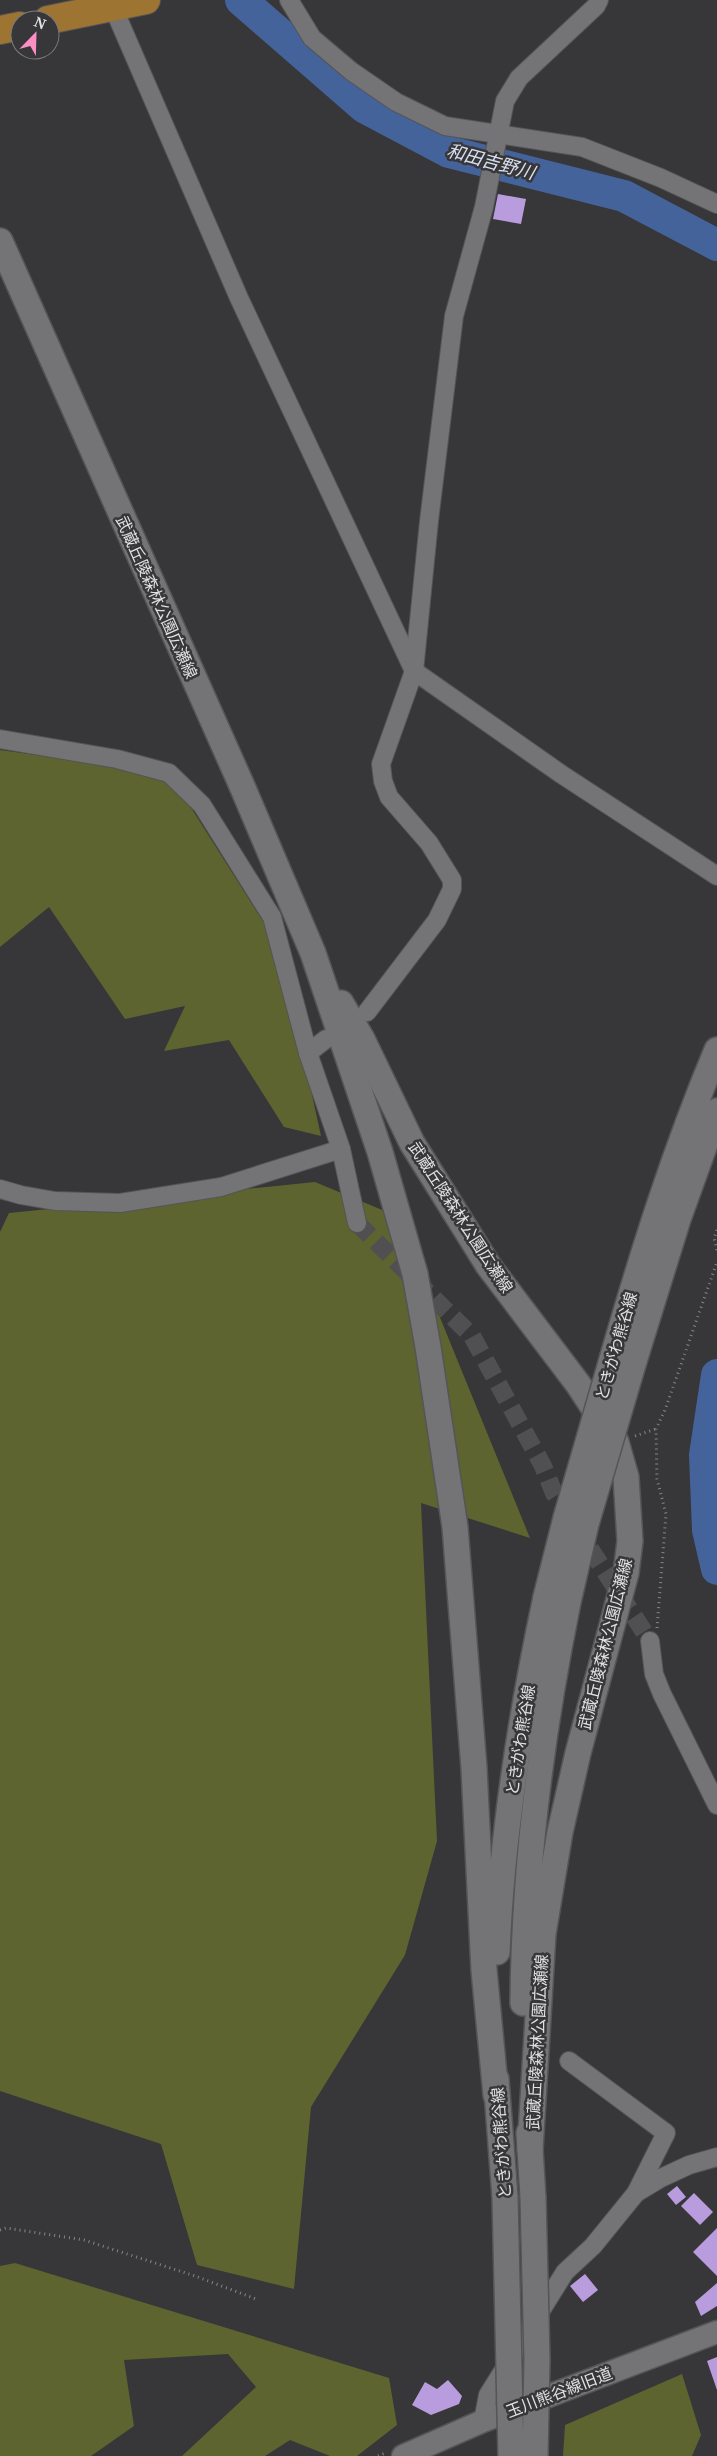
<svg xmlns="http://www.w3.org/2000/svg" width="717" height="2456" font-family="'Noto Serif','Noto Sans JP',serif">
<rect width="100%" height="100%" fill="#373638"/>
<!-- green -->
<g fill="#5d6430">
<polygon points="0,750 169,773 280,948 321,1136 284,1127 229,1040 164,1051 185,1006 125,1019 49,907 0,947"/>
<polygon points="315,1182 399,1217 530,1538 421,1503 437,1841 405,1955 311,2107 294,2289 197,2265 161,2144 0,2091 0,1232 9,1213"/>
<polygon points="15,2263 389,2378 397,2425 357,2456 330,2456 290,2440 265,2456 182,2456 256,2387 228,2354 124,2360 134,2426 91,2456 0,2456 0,2266"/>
<polygon points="682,2374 701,2435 692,2456 563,2456 565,2425"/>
</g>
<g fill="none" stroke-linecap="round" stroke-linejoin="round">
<!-- river -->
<g stroke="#45639b" stroke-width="32">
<polyline points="241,0 364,107 449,152 624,196 717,245"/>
<polyline points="717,1375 705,1455 708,1530 717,1569"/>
</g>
</g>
<!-- building -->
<g fill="#b99cdd">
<polygon points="498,194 526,199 521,224 493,219"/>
<polygon points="677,2186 686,2197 676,2205 667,2194"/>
<polygon points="694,2193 713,2212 700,2225 681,2206"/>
<polygon points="717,2228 717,2276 693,2252"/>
<polygon points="585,2274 598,2290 583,2302 570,2286"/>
<polygon points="717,2283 717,2306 701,2316 695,2302"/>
<polygon points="717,2357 717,2390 707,2361"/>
<polygon points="448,2380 462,2396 459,2404 431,2415 412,2405 425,2382 437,2389"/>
</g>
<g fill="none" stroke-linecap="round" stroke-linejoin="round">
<!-- minor-tunnel -->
<polyline stroke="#505052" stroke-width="18" stroke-dasharray="18 9" stroke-linecap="butt" points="357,1223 472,1336 543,1466 554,1493 650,1641"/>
<!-- minor casing -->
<g stroke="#555456" stroke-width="20">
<g id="minor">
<polyline points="289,0 312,38 351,71 396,102 445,126 582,147 661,178 717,204"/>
<polyline points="113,7 239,298 414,671 561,774 717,876"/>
<polyline points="0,739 117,759 169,773 202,805 272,917 308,1053 341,1149 357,1223"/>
<polyline points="367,1012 437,920 452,889 452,880 429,843 389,797 383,781 381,764 414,671 429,521 454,316 484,207 505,101 519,78 596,6 599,0"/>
<polyline points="308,1053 326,1039"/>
<polyline points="0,1189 21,1195 55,1201 120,1203 221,1187 341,1149"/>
<polyline points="650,1641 654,1674 662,1694 717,1805"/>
<polyline points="569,2061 666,2133 636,2193"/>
<polyline points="483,2421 488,2395 565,2272 593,2246 636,2193 661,2178 689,2165 717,2157"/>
</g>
</g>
<!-- tertiary casing -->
<g stroke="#555456" stroke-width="25">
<polyline id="tertiary" points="403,2456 483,2421 717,2332"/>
</g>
<!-- secondary casing -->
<g stroke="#555456" stroke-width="28">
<g id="secondary">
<polyline points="0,241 242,786 313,953 380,1152 415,1274 428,1347 455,1527 474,1768 484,1970 496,2095"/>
<polyline points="341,1003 362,1039 412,1143 488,1265 578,1384 616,1442 626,1477 630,1541 626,1573 578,1753 560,1832 543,1934 530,2150"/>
<path d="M 613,1356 C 643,1252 675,1150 717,1050"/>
<polyline points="634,1361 678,1219 717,1111"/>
<path d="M 497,1952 C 502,1832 521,1714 546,1597"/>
<path d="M 523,2003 C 524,1867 541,1735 568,1602"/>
<polyline points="496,2079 505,2197"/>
<polyline points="529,2133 533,2197"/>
</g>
</g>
<!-- primary casing -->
<g stroke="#555456" stroke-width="30">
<g id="primary">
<polyline points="48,20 146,0"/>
<polyline points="0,30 20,26"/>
</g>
</g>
<!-- path -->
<g stroke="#868687" stroke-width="3" stroke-dasharray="1 4" stroke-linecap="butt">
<polyline points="717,1230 714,1238 717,1251"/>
<polyline points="635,1436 656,1429"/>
<polyline points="657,1628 666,1514 657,1479 656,1429 665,1410 717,1262"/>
<polyline points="0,2230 6,2228 84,2240 195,2276 256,2299"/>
<polyline points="378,2456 385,2453"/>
</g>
<!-- minor -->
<use href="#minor" stroke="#747376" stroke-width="18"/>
<!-- tertiary -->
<use href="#tertiary" stroke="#747376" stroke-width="22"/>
<!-- secondary -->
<use href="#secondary" stroke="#747376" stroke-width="25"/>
<!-- primary -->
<use href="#primary" stroke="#9d7432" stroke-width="28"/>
<!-- secondary-bridge casing -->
<g stroke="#555456" stroke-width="28" stroke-linecap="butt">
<g id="secondary-bridge">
<polyline points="546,1597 566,1518 613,1356"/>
<polyline points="568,1602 586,1524 634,1361"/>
<polyline points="505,2197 511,2456"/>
<polyline points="533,2197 537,2359 535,2456"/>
</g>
</g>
<!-- secondary-bridge -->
<use href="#secondary-bridge" stroke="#747376" stroke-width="25"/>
</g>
<g text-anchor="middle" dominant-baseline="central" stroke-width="5" stroke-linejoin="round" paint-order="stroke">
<!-- street labels -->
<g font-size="16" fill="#e1e1e2" stroke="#373638">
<text transform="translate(157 597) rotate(66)">武蔵丘陵森林公園広瀬線</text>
<text transform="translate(461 1217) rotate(57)">武蔵丘陵森林公園広瀬線</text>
<text transform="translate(616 1346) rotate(-74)">ときがわ熊谷線</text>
<text transform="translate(605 1644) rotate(-76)">武蔵丘陵森林公園広瀬線</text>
<text transform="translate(520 1740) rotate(-81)">ときがわ熊谷線</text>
<text transform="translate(537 2042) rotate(-87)">武蔵丘陵森林公園広瀬線</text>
<text transform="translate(501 2143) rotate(-94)">ときがわ熊谷線</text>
<text transform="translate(559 2392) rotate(-21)">玉川熊谷線旧道</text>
</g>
<!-- water labels -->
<g font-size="18" font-style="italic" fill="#d8e1f2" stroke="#373638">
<text transform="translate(491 161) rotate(15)">和田吉野川</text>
</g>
</g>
<!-- north arrow -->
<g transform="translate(35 35) rotate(23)"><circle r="24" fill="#373638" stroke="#7b7a7c"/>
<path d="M0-4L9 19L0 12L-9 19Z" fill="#fb8fc4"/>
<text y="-8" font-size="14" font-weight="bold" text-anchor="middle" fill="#e1e1e2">N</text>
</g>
</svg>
